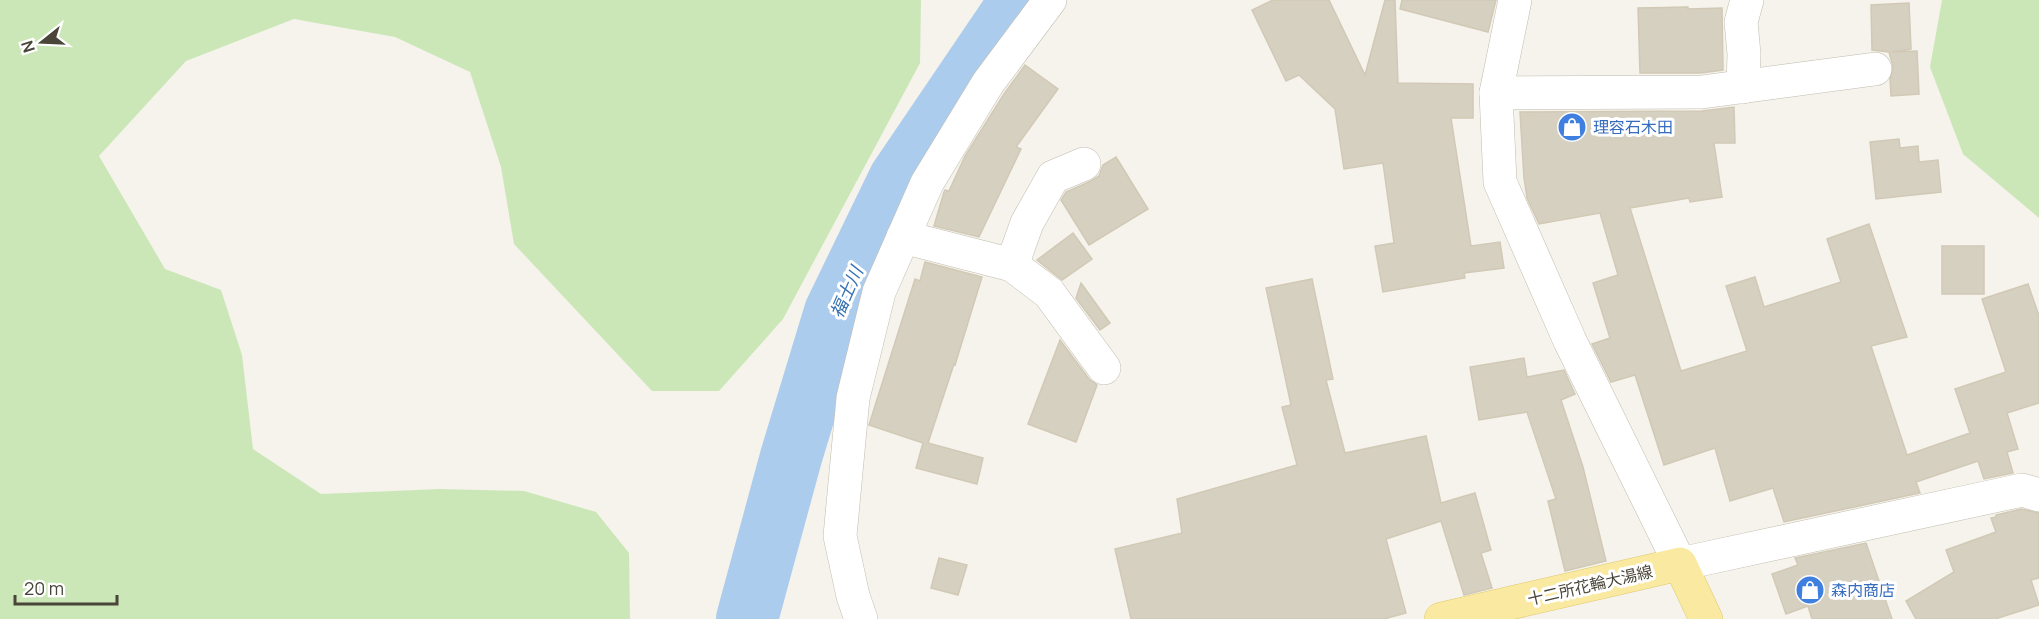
<svg xmlns="http://www.w3.org/2000/svg" width="2039" height="619" font-family="Manrope,'Noto Sans JP',sans-serif">
<rect width="100%" height="100%" fill="#f5f3ec"/>
<!-- green -->
<g fill="#cce7b7">
<polygon points="0,0 921,0 920,63 783,319 719,391 652,391 514,244 501,167 470,72 395,37 294,19 186,61 99,156 165,269 221,290 242,355 253,449 321,494 440,489 524,491 596,512 629,553 630,619 0,619"/>
<polygon points="1942,0 2039,0 2039,218 1963,154 1930,67"/>
</g>
<g fill="none" stroke-linecap="round" stroke-linejoin="round">
<!-- river -->
<polyline stroke="#acccee" stroke-width="62" points="747,619 791,457 835,312 899,180 1021,0"/>
</g>
<!-- building -->
<g fill="#d6d0c1" stroke="#d1c9b5" stroke-width="1.5">
<polygon points="1273,0 1329,0 1365,75 1385,0 1395,0 1398,83 1473,84 1473,118 1451,118 1471,246 1500,242 1504,268 1464,273 1465,278 1383,292 1375,246 1394,243 1383,163 1344,169 1335,109 1299,75 1286,81 1252,10"/>
<polygon points="1402,0 1496,0 1488,32 1400,9"/>
<polygon points="1909,3 1911,49 1892,52 1917,51 1919,94 1891,96 1890,79 1893,66 1889,52 1872,50 1871,5"/>
<polygon points="1688,7 1688,9 1722,8 1723,70 1701,73 1640,73 1638,8"/>
<polygon points="1025,65 1058,89 1016,147 1021,149 979,237 934,226 944,192 945,190 949,191 965,156 1004,94"/>
<polygon points="1734,107 1735,143 1714,143 1722,197 1690,202 1689,198 1630,208 1681,371 1747,351 1726,286 1755,277 1764,307 1841,282 1827,239 1869,224 1907,337 1871,346 1907,455 1970,433 1955,389 2006,372 1982,299 2028,284 2039,316 2039,403 2007,413 2018,449 2007,452 2013,473 1984,479 1978,461 1916,482 1920,493 1784,522 1773,488 1730,501 1715,448 1664,465 1635,375 1611,382 1592,344 1610,338 1593,283 1618,275 1600,213 1539,224 1527,198 1524,178 1520,112 1702,111"/>
<polygon points="1899,139 1900,148 1918,146 1919,162 1938,160 1941,192 1876,199 1870,142"/>
<polygon points="1116,157 1148,209 1089,245 1061,200 1066,192 1091,181 1099,176 1103,165"/>
<polygon points="1073,233 1092,259 1062,280 1037,260"/>
<rect x="1942" y="246" width="42" height="48"/>
<polygon points="925,262 982,277 955,365 954,364 928,443 983,458 977,484 916,468 923,443 869,425 915,279 920,281"/>
<polygon points="1312,279 1333,379 1326,380 1345,453 1426,436 1441,503 1475,493 1491,550 1481,553 1492,588 1464,595 1441,521 1386,539 1406,613 1384,619 1131,619 1115,549 1182,533 1177,499 1297,465 1282,407 1291,405 1266,288"/>
<polygon points="1081,283 1110,323 1100,330 1076,298"/>
<polygon points="1060,340 1089,379 1097,385 1076,442 1028,424"/>
<polygon points="1524,358 1527,377 1564,370 1575,394 1561,400 1583,467 1606,561 1565,571 1548,501 1556,499 1527,412 1479,420 1470,367"/>
<polygon points="2021,509 2039,513 2039,578 2031,580 2039,605 1995,619 1916,619 1906,601 1954,572 1946,550 1996,532 1991,518 1996,517 1996,515"/>
<polygon points="1866,543 1892,619 1812,619 1808,606 1786,614 1772,574 1798,565 1795,558"/>
<polygon points="939,558 967,565 958,595 931,588"/>
</g>
<g fill="none" stroke-linecap="round" stroke-linejoin="round">
<!-- minor casing -->
<g stroke="#c0bcae" stroke-width="34">
<g id="minor">
<polyline points="1515,0 1496,93 1500,182 1570,341 1680,564 2022,490 2039,495"/>
<polyline points="1743,87 1744,54 1741,22 1747,0"/>
<polyline points="1496,93 1702,92 1875,69"/>
<polyline points="903,237 1012,265 1049,293 1104,368"/>
<polyline points="1012,265 1027,223 1053,177 1084,164"/>
<polyline points="861,619 853,596 840,536 853,398 879,292 927,183 988,83 1050,0"/>
</g>
</g>
<!-- primary casing -->
<g stroke="#dfc970" stroke-width="34">
<polyline id="primary" points="1441,619 1680,564 1706,619"/>
</g>
<!-- minor -->
<use href="#minor" stroke="#fff" stroke-width="33"/>
<!-- primary -->
<use href="#primary" stroke="#fae9a0" stroke-width="33"/>
</g>
<!-- icons -->
<defs>
<g id="shop-disc" transform="scale(1.5)"><circle r="9.5" fill="#3f7fe0" stroke="#fff"/><path d="M-5-2.5h2.3a2.7 3.5 0 0 1 5.4 0H5L5.5 6h-11ZM-1.5-2.5h3a1.5 2.3 0 0 0-3 0Z" fill="#fff"/></g>
</defs>
<g fill-rule="evenodd">
<use href="#shop-disc" x="1572" y="127"/>
<use href="#shop-disc" x="1810" y="590"/>
</g>
<g text-anchor="middle" dominant-baseline="central" stroke-width="6" stroke-linejoin="round" paint-order="stroke">
<!-- shop labels -->
<g font-size="16" fill="#366cbe" stroke="#fff" text-anchor="start">
<text x="1593" y="127">理容石木田</text>
<text x="1831" y="590">森内商店</text>
</g>
<!-- street labels -->
<g font-size="16" fill="#494539" stroke="#fff">
<text transform="translate(1590 585) rotate(-13)">十二所花輪大湯線</text>
</g>
<!-- water labels -->
<g font-size="18" font-style="italic" fill="#3671b1" stroke="#fff">
<text transform="translate(846 292) rotate(-66)">福士川</text>
</g>
</g>
<!-- north arrow -->
<g transform="translate(42 42) rotate(252)" stroke="#ffffff" stroke-width="4.5" paint-order="stroke">
<path d="M0-4.5L10 22L0 15L-10 22Z" fill="#494539"/>
<text y="-9" font-size="16" font-weight="bold" text-anchor="middle" fill="#494539">N</text>
</g>
<!-- scale -->
<path d="M15 595v9h102v-9" fill="none" stroke="#494539" stroke-width="3"/>
<text x="24" y="595" font-size="18" fill="#494539" stroke="#ffffff" stroke-width="4.5" paint-order="stroke">20 m</text>
</svg>
